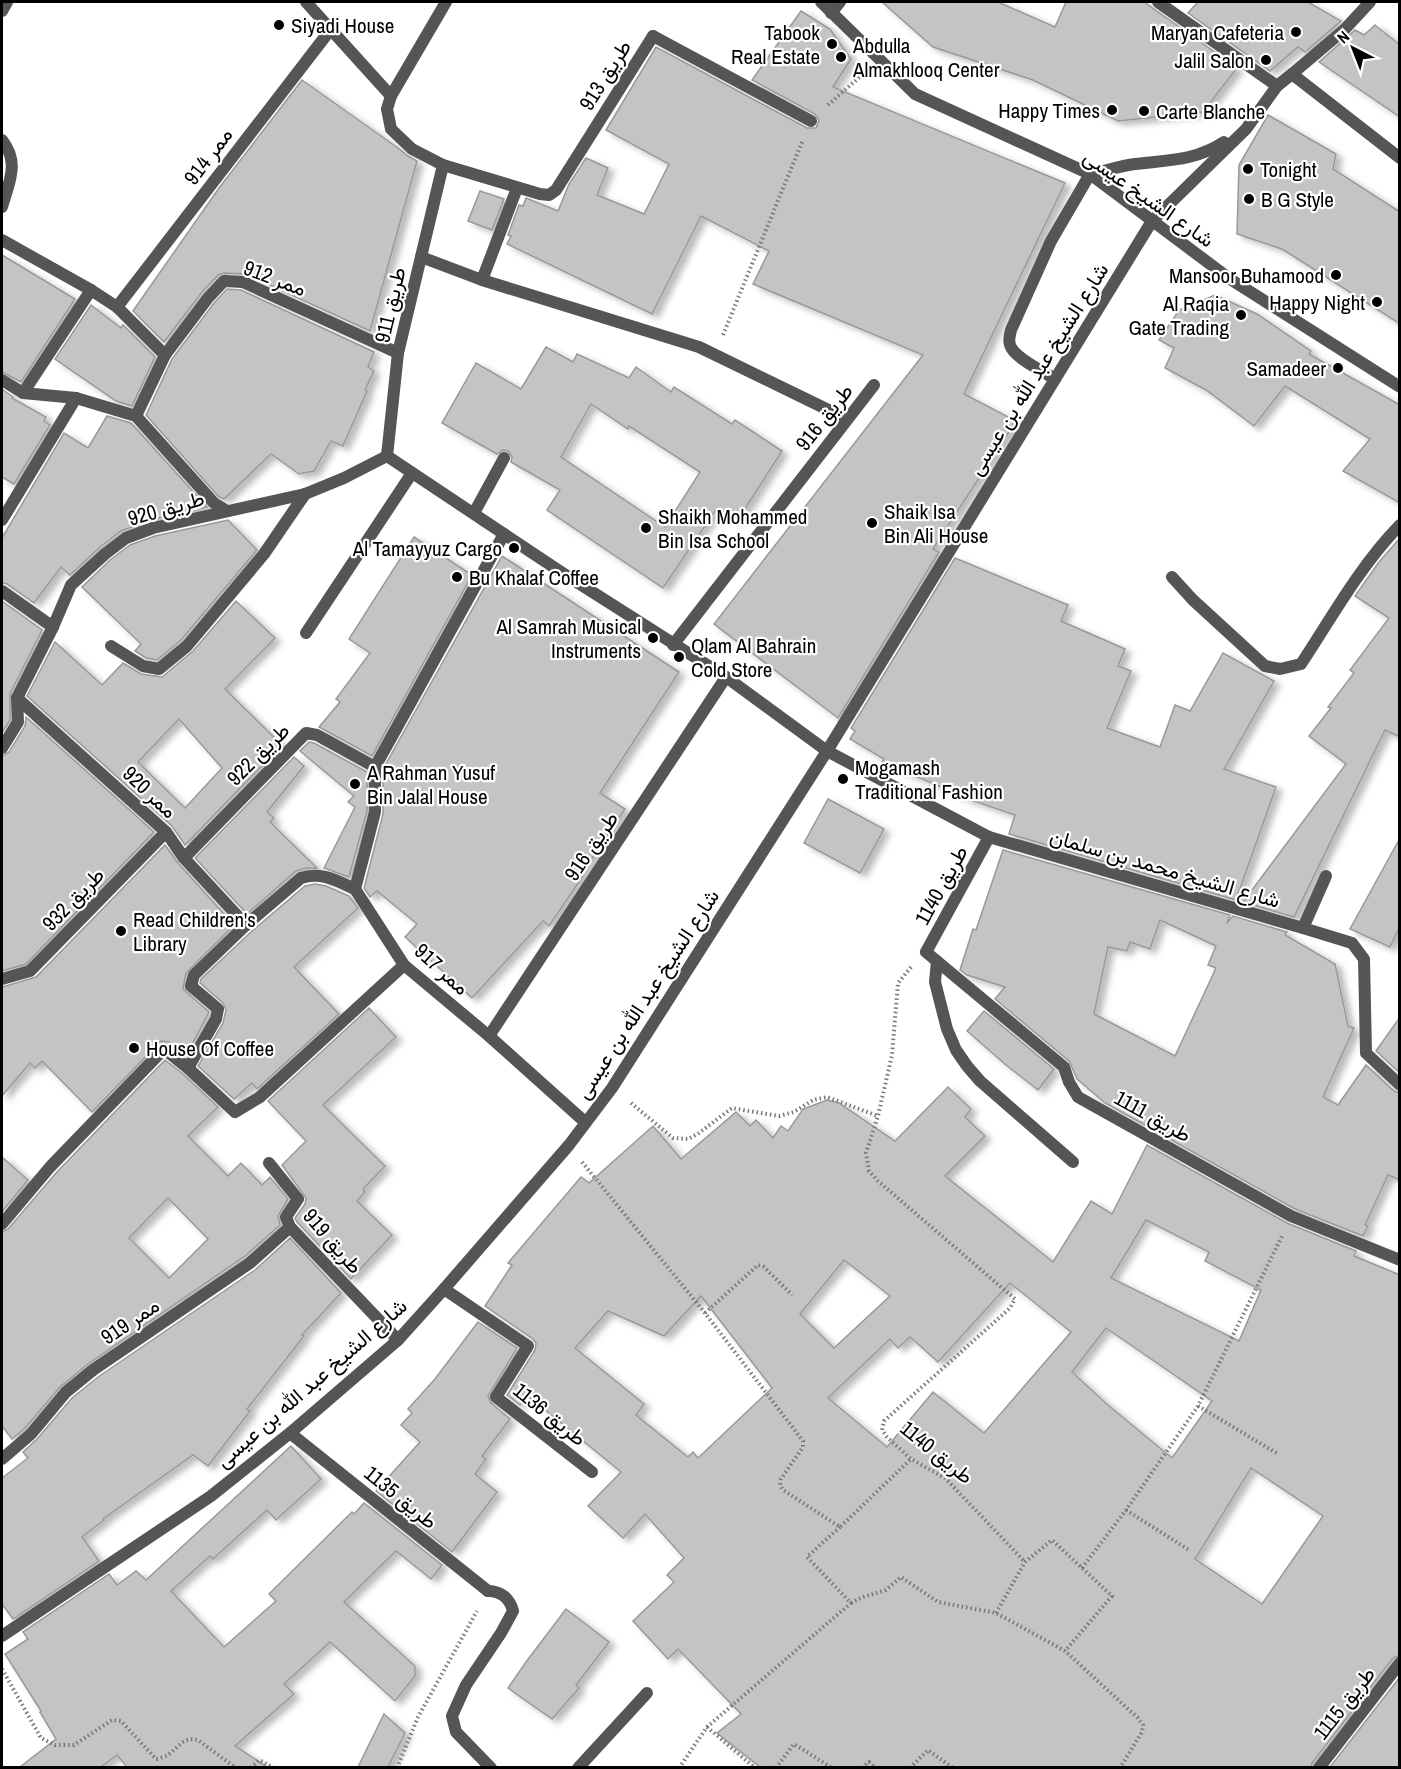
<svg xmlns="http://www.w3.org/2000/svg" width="1401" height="1769" font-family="'Archivo Narrow',Vazirmatn,sans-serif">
<defs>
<filter id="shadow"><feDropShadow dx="6" dy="4" stdDeviation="3" flood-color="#0004"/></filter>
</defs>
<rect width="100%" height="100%" fill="#fff"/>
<!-- building -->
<g fill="#c4c4c4" stroke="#999" stroke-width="1.5" fill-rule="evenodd" filter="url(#shadow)">
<polygon points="882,2 998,2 1055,27 1066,2 1144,2 1237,68 1203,112 1118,121 1033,80 933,47"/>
<polygon points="1198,2 1308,2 1341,21 1305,52 1298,47 1270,71 1188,13"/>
<polygon points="801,11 830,29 851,59 833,87 1065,183 964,394 1016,421 933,549 939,552 838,718 714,624 923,355 753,284 769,251 701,216 652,314 507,244 511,236 508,235 519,205 523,206 526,198 558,211 569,184 586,158 608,168 597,195 644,214 669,164 606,130 656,47 807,128 816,128 819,120 815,114 752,80"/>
<polygon points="1375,25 1400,45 1400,117 1319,62 1355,30 1364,35"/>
<polygon points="302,80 398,148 408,156 417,161 370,331 246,274 224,273 218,275 202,292 164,342 133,311 219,188"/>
<polygon points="1268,115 1336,154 1333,169 1400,212 1400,324 1282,249 1237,234 1239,165"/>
<polygon points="480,191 504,199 492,230 468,221"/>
<polygon points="2,255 75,299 21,382 2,372"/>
<polygon points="227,289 241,290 374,352 368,367 374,371 365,390 367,391 343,446 331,441 314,471 299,474 271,454 224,499 219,497 146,415 172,359 214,303"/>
<polygon points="1215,295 1257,314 1311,351 1309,354 1400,405 1400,503 1343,471 1370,439 1285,386 1254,426 1206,390 1165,368 1174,348 1159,340 1179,310"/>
<polygon points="91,305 121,328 123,325 155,357 132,406 116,401 55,359"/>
<path d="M 546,347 L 573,362 L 577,354 L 629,378 L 636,367 L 671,392 L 674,387 L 732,424 L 735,420 L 782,451 L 737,521 L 717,508 L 663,588 L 547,510 L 560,490 L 511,462 L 512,457 L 508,451 L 503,450 L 497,454 L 442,423 L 476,363 L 521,389 ZM 591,404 L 628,429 L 629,426 L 700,472 L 665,527 L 561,457 Z"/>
<polygon points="2,389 13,397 12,398 46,417 44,421 50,425 14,484 2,477"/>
<polygon points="107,416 131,423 207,507 151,520 121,531 99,548 70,575 61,567 34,603 7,584 2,583 2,538 64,433 88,448"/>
<polygon points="228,520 257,550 181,640 157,660 146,658 135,651 141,644 82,587 110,560 130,545 155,536"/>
<polygon points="414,537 472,575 372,756 319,727 340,702 336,699 370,653 349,639"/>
<polygon points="1400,538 1400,737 1385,730 1294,917 1243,902 1346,764 1309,736 1331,708 1328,707 1354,673 1350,670 1389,618 1355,596 1379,562"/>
<polygon points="502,556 679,672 600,793 625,809 581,875 583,876 549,926 543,921 472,998 405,937 417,924 377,891 370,897 364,888 383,814 383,769"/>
<polygon points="955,558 1068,605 1061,621 1125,649 1118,666 1131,671 1107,728 1160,747 1175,705 1190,711 1223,653 1274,681 1224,769 1276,787 1236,900 1009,834 1015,815 965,798 965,797 882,762 884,759 850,739 855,731 851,728"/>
<polygon points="2,601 42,630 10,694 10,720 2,733"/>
<path d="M 236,601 L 275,638 L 225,689 L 282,745 L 185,845 L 172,826 L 27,696 L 55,642 L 102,685 L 123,663 L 141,674 L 162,677 L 193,651 ZM 179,719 L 222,768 L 185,808 L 138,762 Z"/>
<polygon points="26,717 154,832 26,964 2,971 2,756 9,752 25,726"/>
<polygon points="309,742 314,743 367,772 367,811 349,877 324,868 355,807 348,802 354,796 300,751"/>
<polygon points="294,757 304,766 267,812 274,818 270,822 317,868 306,868 296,871 247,914 195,858"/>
<polygon points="828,799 884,829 860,873 804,843"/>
<polygon points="1400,838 1400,926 1390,947 1350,929"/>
<polygon points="165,845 178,863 234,925 186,973 183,989 209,1012 186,1056 169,1042 161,1041 92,1112 42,1061 35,1068 30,1063 2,1096 2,987 36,977"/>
<path d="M 1003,850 L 1230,915 L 1227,923 L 1233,916 L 1287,932 L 1285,935 L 1335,964 L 1348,1026 L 1354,1028 L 1323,1097 L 1338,1105 L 1366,1065 L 1394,1091 L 1400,1093 L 1400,1180 L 1388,1175 L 1365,1225 L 1368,1226 L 1363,1236 L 1295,1209 L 1105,1103 L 1077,1079 L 1069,1061 L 995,999 L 1005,987 L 967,975 L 960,970 L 973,929 L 976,930 ZM 1160,920 L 1216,946 L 1208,965 L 1216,968 L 1175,1056 L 1094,1014 L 1108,947 L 1127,951 L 1130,942 L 1150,949 Z"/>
<polygon points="315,884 326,886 349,896 358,908 294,967 339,1014 257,1089 252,1083 234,1099 198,1066 223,1023 226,1010 223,1003 200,983 201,979 252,931 305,886"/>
<polygon points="369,1008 396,1037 323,1105 385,1166 363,1189 365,1192 357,1201 392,1235 351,1279 297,1222 295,1218 305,1204 306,1198 282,1165 306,1141 268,1101"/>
<polygon points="984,1011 1054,1069 1038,1090 1006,1065 967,1031"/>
<polygon points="1400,1017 1400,1073 1376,1051"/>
<path d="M 165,1060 L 183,1074 L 218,1107 L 188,1136 L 228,1176 L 241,1163 L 262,1185 L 270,1177 L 288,1199 L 278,1216 L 280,1225 L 245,1256 L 88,1364 L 60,1387 L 25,1428 L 12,1439 L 2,1426 L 2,1232 L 8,1229 L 56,1173 ZM 168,1198 L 208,1239 L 169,1278 L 129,1238 Z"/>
<path d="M 948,1087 L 971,1109 L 965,1117 L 985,1136 L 945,1176 L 1053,1262 L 1091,1201 L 1112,1214 L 1147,1145 L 1287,1223 L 1356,1251 L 1354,1256 L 1400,1275 L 1400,1655 L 1393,1658 L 1312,1763 L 1311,1767 L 760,1767 L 717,1733 L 741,1714 L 678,1649 L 668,1659 L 633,1621 L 674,1582 L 667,1575 L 684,1558 L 645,1514 L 623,1538 L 588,1506 L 621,1472 L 528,1396 L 520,1405 L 507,1395 L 535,1350 L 536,1343 L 533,1339 L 485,1306 L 512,1265 L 508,1263 L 581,1177 L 589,1183 L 653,1126 L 681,1159 L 736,1112 L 750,1126 L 756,1120 L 773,1138 L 781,1126 L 788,1131 L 803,1109 L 827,1100 L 839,1103 L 895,1141 ZM 1146,1220 L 1209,1252 L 1205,1261 L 1261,1290 L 1239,1341 L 1111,1278 ZM 844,1260 L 890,1296 L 834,1348 L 800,1314 ZM 1010,1283 L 1071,1332 L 984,1433 L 933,1392 L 887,1447 L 828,1398 L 890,1339 L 898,1348 L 910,1337 L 938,1362 ZM 701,1296 L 772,1388 L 698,1458 L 693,1452 L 688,1457 L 636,1415 L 644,1404 L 575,1348 L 608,1311 L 664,1336 ZM 1106,1328 L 1212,1401 L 1172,1458 L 1108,1405 L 1072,1372 ZM 1251,1468 L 1323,1516 L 1262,1604 L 1195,1559 Z"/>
<polygon points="2,1157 28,1180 2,1212"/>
<polygon points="290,1238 341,1293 302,1335 304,1336 247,1409 250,1411 208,1466 193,1455 103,1519 104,1520 82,1537 99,1561 13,1619 2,1604 2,1478 28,1458 23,1452 37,1439 72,1398 98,1377 255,1270"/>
<polygon points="478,1322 517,1348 488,1396 491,1403 510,1419 482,1456 486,1459 475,1474 497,1492 452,1552 376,1491 420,1442 401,1425 412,1413 408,1409 435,1379"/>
<polygon points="291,1446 321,1479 276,1520 267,1510 213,1559 210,1556 171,1591 224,1647 276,1601 269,1594 352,1512 354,1514 364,1503 442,1565 431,1579 396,1551 344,1602 415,1666 415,1676 395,1701 330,1642 284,1684 294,1694 235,1746 267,1767 127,1767 117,1755 101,1767 20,1767 56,1739 40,1712 41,1711 5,1654 28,1639 23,1632 109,1574 117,1585 136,1571 146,1580"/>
<polygon points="566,1609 609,1642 576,1685 579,1688 552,1719 508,1688 526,1662"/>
<polygon points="1400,1677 1400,1767 1330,1767"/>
<polygon points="384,1714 405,1733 388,1767 358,1767"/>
</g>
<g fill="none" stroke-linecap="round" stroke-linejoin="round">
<!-- path -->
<g stroke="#777" stroke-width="4" stroke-dasharray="1.5 3" stroke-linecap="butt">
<polyline points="828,105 863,74"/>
<polyline points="723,335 802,142"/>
<polyline points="911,967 898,983 892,1055 878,1116 866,1153 869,1171 878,1181 1015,1299 1010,1308 884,1421 882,1430 887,1437 911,1459 945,1478 1025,1562"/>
<polyline points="631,1103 673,1138 688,1139 699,1133 732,1108 779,1116 794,1112 813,1100 827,1097 878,1116"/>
<polyline points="582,1162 705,1313 803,1441 803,1447 781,1479 780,1485 783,1490 840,1527 911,1459"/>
<polyline points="705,1313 758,1265 764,1267 792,1295"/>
<polyline points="1198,1406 1278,1454"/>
<polyline points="1126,1510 1189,1550"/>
<polyline points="1082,1568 1126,1510 1198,1406 1282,1236"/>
<polyline points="851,1603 863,1597 886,1590 901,1577 938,1602 996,1613 1065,1651 1138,1718 1143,1725 1142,1732 1120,1768"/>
<polyline points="996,1613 1025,1562 1052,1540 1112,1596 1065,1651"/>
<path d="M 2,1669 L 41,1738 L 55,1745 L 74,1745 L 112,1720 L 121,1721 L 156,1759 C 158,1759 164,1757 166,1756 C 178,1749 182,1736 198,1740 L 236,1768"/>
<polyline points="707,1727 755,1768"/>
<polyline points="251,1768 259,1760 274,1768"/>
<polyline points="397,1768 418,1717 477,1611"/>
<polyline points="679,1768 707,1727 851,1603 807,1557 840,1527"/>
<polyline points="776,1768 794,1744 832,1768"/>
<polyline points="862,1768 869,1762 875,1768"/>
<polyline points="910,1768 928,1750 953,1768"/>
</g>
<!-- service -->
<g stroke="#555" stroke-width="12">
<polyline points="1158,2 1277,86"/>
<polyline points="831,13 840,2"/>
<polyline points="653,36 811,121"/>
<polyline points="1292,74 1400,158"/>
<path d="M 1055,379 C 1043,371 1014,358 1010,345 C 1008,340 1010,335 1011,330 L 1051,241 L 1090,174"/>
<polyline points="2,380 23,393 76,398 136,416 214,503 227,511"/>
<polyline points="474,513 504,458"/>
<polyline points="2,520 76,398"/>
<path d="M 1172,577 L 1193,600 L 1265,666 L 1280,669 L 1301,664 C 1332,617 1360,566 1400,525"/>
<polyline points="306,633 412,473"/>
<polyline points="2,748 18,722 17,698 53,627"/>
<polyline points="184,858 306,733 317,735 375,767 504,534"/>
<polyline points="1303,928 1326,876"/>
<polyline points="937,961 935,982 947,1029 956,1050 967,1066 980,1081 1073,1162"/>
<path d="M 188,1068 L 216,1019 L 218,1009 L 191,986 L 194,975 L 246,925 L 301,878 C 321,871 337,881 355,889"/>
<polyline points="2,1224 50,1167 164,1049 188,1068 235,1112 260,1097 404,965"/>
<path d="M 488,1591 C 501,1591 510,1599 513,1611 L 501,1633 L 466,1685 L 452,1716 L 456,1732 L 491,1768"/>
<polyline points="578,1768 647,1693"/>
</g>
<!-- minor -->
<g stroke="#555" stroke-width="12">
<polyline points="306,2 391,96"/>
<polyline points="446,2 391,96 387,109 391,129 412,149 443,165 540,194 549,195 556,190 653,36"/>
<polyline points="2,11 7,2"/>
<path d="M 2,140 C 20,163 9,182 2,207"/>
<path d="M 1090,174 C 1105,171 1120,166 1135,164 C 1168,160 1195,161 1224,142"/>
<polyline points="1152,221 1246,129 1277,86 1292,74 1344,30 1370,2"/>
<polyline points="2,240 91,290 23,393"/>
<polyline points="421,257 482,280 699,347 847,419"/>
<polyline points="482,280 517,188"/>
<polyline points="91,290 117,307 165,355 136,416"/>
<polyline points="117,307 331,29"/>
<polyline points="165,355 208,298 224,281 243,282 398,353"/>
<polyline points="387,456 561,572 726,677 827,751 989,837 1303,928 1352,943 1364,959 1366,1053 1400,1085"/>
<polyline points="387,456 398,353 443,165"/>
<polyline points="2,591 53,627 71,585 105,554 126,538 153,528 305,494 344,478 387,456"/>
<polyline points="673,645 874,385"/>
<polyline points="111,646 143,666 159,669 187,646 264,554 305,494"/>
<polyline points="17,698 166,832 184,858 246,925"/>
<polyline points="375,767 375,812 355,889 404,965 489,1036 585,1122"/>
<polyline points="989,837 926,952 1064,1067 1069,1082 1078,1097 1291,1216 1400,1260"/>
<polyline points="2,979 30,971 166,832"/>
<polyline points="489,1036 726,677"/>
<polyline points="269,1163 298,1199 286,1217 290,1227 398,1340"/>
<polyline points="444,1289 528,1346 496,1397 592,1472"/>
<polyline points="290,1433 488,1591"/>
<polyline points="2,1459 31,1434 66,1392 93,1370 250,1263 290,1227"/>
<polyline points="1319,1768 1400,1663"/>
</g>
<!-- tertiary -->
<g stroke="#555" stroke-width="12">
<polyline points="821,2 915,94 1090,174 1230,279 1400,387"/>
<polyline points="2,1636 211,1496 290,1433 398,1340 444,1289 569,1145 612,1088 827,751 1152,221"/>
</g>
</g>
<!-- markers -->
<g fill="#000" stroke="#fff" stroke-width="2">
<circle cx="279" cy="25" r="6"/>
<circle cx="1296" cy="32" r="6"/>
<circle cx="832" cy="44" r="6"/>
<circle cx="841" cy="57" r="6"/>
<circle cx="1266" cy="60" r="6"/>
<circle cx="1112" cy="110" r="6"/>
<circle cx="1144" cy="111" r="6"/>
<circle cx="1248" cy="169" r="6"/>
<circle cx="1249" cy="199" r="6"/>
<circle cx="1336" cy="275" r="6"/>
<circle cx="1377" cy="302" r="6"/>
<circle cx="1241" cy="315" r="6"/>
<circle cx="1338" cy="368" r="6"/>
<circle cx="872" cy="523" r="6"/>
<circle cx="646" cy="528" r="6"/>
<circle cx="514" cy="548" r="6"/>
<circle cx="457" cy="577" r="6"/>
<circle cx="653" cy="638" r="6"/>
<circle cx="679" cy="657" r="6"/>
<circle cx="843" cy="779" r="6"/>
<circle cx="355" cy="784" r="6"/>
<circle cx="121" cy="931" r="6"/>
<circle cx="134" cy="1048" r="6"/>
</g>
<g text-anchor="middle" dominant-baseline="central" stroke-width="4.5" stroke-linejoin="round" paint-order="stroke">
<!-- poi labels -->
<g font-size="21" fill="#000" stroke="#fff" text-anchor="start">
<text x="291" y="25">Siyadi House</text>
<text x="820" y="32" text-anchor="end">Tabook<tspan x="820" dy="24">Real Estate</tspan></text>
<text x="1284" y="32" text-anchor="end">Maryan Cafeteria</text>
<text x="853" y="45">Abdulla<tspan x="853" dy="24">Almakhlooq Center</tspan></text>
<text x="1254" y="60" text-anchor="end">Jalil Salon</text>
<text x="1100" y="110" text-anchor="end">Happy Times</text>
<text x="1156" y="111">Carte Blanche</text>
<text x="1260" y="169">Tonight</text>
<text x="1261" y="199">B G Style</text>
<text x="1324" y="275" text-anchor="end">Mansoor Buhamood</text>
<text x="1365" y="302" text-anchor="end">Happy Night</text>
<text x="1229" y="303" text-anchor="end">Al Raqia<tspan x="1229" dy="24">Gate Trading</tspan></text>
<text x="1326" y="368" text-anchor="end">Samadeer</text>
<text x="884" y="511">Shaik Isa<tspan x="884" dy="24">Bin Ali House</tspan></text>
<text x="658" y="516">Shaikh Mohammed<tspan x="658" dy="24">Bin Isa School</tspan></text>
<text x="502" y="548" text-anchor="end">Al Tamayyuz Cargo</text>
<text x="469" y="577">Bu Khalaf Coffee</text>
<text x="641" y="626" text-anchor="end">Al Samrah Musical<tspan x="641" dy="24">Instruments</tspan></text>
<text x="691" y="645">Qlam Al Bahrain<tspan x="691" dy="24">Cold Store</tspan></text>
<text x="855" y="767">Mogamash<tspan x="855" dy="24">Traditional Fashion</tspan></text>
<text x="367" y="772">A Rahman Yusuf<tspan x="367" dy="24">Bin Jalal House</tspan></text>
<text x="133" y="919">Read Children's<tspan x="133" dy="24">Library</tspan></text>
<text x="146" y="1048">House Of Coffee</text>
</g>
<!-- street labels -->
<g font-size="21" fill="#000" stroke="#fff">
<text transform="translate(605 75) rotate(-58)">طريق 913</text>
<text transform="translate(208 156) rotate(-53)">ممر 914</text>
<text transform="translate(1149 198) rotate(35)">شارع الشيخ عيسى</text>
<text transform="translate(275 278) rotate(21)">ممر 912</text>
<text transform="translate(390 305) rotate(-77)">طريق 911</text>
<text transform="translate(1038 369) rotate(-58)">شارع الشيخ عبد الله بن عيسى</text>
<text transform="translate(824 417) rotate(-52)">طريق 916</text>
<text transform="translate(166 508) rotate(-16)">طريق 920</text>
<text transform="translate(258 754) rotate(-45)">طريق 922</text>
<text transform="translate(150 792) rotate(43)">ممر 920</text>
<text transform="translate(591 846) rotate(-56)">طريق 916</text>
<text transform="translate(1165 868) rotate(16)">شارع الشيخ محمد بن سلمان</text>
<text transform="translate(941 885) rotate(-61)">طريق 1140</text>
<text transform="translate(73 899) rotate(-46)">طريق 932</text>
<text transform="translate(442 969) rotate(42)">ممر 917</text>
<text transform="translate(647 994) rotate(-57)">شارع الشيخ عبد الله بن عيسى</text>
<text transform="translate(1153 1116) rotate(29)">طريق 1111</text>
<text transform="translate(333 1241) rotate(49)">طريق 919</text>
<text transform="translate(130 1321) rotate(-34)">ممر 919</text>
<text transform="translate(311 1383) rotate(-41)">شارع الشيخ عبد الله بن عيسى</text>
<text transform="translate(550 1414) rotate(39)">طريق 1136</text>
<text transform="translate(937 1452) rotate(39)">طريق 1140</text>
<text transform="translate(401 1497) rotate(39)">طريق 1135</text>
<text transform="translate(1344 1703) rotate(-52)">طريق 1115</text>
</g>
</g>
<!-- border -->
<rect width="1401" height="1769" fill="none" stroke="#000000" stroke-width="6"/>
<!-- north arrow -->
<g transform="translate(1353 48) rotate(318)" stroke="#ffffff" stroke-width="4.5" paint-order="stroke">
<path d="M0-4.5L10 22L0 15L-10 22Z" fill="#000000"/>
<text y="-9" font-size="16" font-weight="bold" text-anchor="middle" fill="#000000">N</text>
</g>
</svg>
